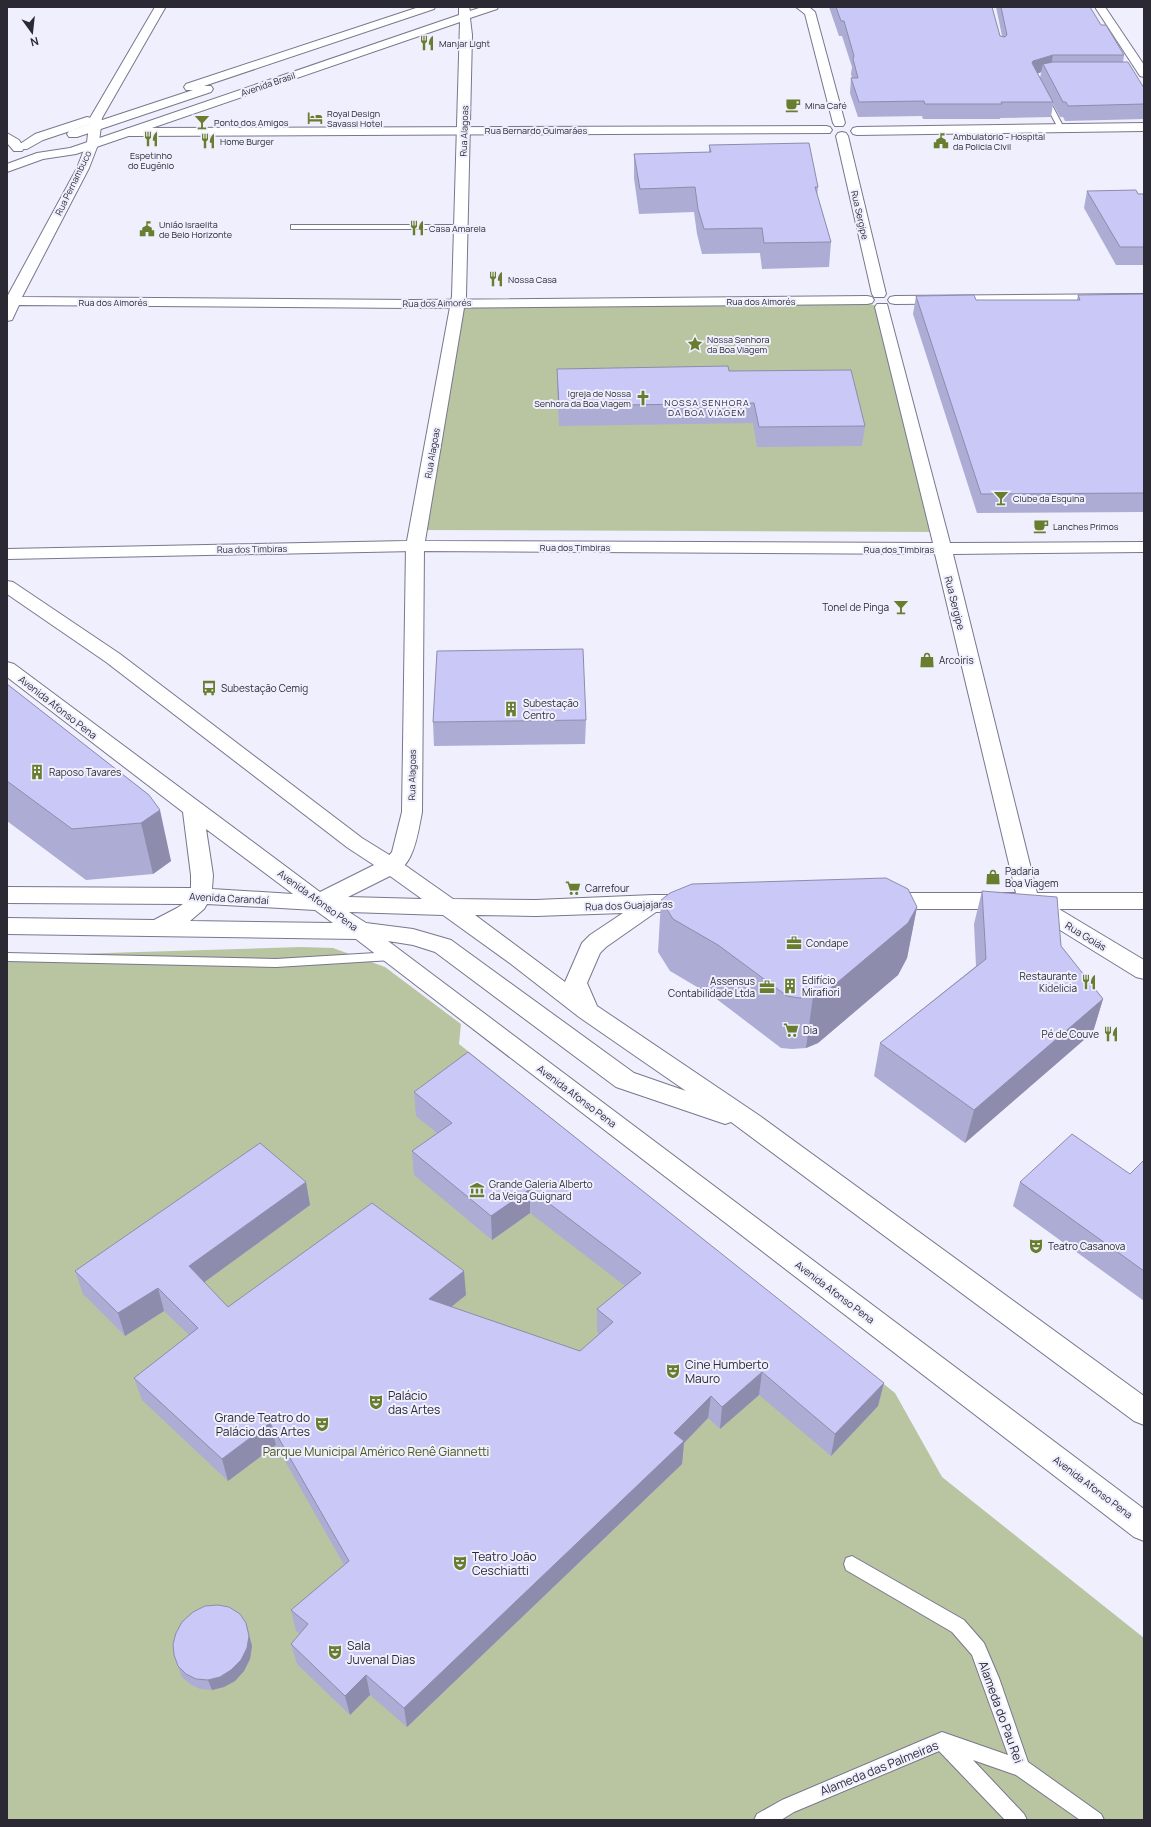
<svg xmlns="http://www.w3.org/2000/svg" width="1151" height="1827" font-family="Manrope,sans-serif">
<rect width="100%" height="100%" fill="#efeffe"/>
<!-- green -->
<g fill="#b9c5a1">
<polygon points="670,301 870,304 877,306 938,532 418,530 451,310 479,304"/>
<polygon points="301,947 333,948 385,967 461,1024 459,1044 895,1393 942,1477 1144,1638 1144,1820 7,1820 7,956"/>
</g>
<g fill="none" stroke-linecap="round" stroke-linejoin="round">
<!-- lane casing -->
<g stroke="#78778d" stroke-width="2">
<g id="lane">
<polygon points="1057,71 1059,72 1059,74 1038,78 1064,128 1061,130 1058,128 1031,77 1041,72"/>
<polygon points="291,225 461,225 465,227 461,229 291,229"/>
<polygon points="392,952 396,953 398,956 396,959 392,960 276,967 7,961 7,953 276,959"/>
<polygon points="852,1556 964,1620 984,1643 999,1678 1028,1762 1101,1814 1104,1820 1080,1820 1016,1775 973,1760 1024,1814 1027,1820 1005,1820 939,1751 794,1812 781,1820 754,1820 757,1814 782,1800 942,1732 1008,1755 972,1655 952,1632 846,1570 844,1564 846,1558"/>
</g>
</g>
<!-- street casing -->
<g stroke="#78778d" stroke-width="2">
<g id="street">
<polygon points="155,7 165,8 102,118 99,142 89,168 22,297 412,300 867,296 872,297 874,300 872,303 867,304 412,308 19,305 12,320 7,321 7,297 77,168 87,142 90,118"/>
<polygon points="1144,123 1144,131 857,135 853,134 851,131 853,128 857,127"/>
<polygon points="826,126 830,127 832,130 830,133 130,136 126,135 124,132 126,129 130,128"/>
<polygon points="7,133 19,140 24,148 22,151 14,151 7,143"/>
<polygon points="1144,294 1144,302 895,304 890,303 888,300 890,297 895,296"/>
<path d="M 415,541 L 421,542 L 424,546 L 422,812 C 418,832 413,880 383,871 L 380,866 L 392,852 L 402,812 L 406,546 L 409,542 Z"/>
</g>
</g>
<!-- secondary casing -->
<g stroke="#78778d" stroke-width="2">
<g id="secondary">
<polygon points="419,7 435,7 434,9 204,86 211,86 213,89 211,92 77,137 69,137 67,134 69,131 193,90 186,90 184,87 186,84"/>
<polygon points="459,7 469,7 470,11 482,7 498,7 497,9 470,18 472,35 466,296 425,541 933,543 875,307 877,304 887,304 950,543 1144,542 1144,552 953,554 1037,893 1144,893 1144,909 1059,909 1144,960 1144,979 1136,977 1026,909 884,909 876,906 873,901 876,896 884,893 1016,893 935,554 415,551 7,559 7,549 407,541 452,296 460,22 76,154 43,159 7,172 7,164 37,153 70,148 126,129 459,15"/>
<polygon points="796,7 809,7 815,12 845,123 843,126 835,126 833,123 805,14"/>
<polygon points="1095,7 1105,7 1144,65 1144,77 1140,76"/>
<polygon points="87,117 91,118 93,121 91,124 43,140 27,149 19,149 17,146 35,134"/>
<polygon points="842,132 846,133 848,136 886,294 884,297 874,297 872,294 836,136 838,133"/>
<path d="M 7,581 L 13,582 L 120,654 L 362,838 L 399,861 L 453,899 L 536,900 L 653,895 L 691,895 L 699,898 L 702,903 L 699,908 L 691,911 L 656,912 L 606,947 L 600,953 L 587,983 L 597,1006 L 760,1116 L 1144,1396 L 1144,1425 L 1134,1421 L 731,1122 L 725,1124 L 616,1087 L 435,952 L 413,945 L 388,941 L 1144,1509 L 1144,1541 L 1134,1537 L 356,939 L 7,934 L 7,918 L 154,920 L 177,908 L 183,904 L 7,903 L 7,887 L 191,888 L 191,875 L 183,812 L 7,677 L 7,662 L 14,664 L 320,892 L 374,865 L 348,848 L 106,662 L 7,594 ZM 206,829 L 293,894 L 212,889 L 213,875 ZM 390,876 L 422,899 L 348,897 ZM 207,904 L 315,910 L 333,923 L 190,921 L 204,909 ZM 349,912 L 443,915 L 511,964 L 579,1017 L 686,1091 L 634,1073 L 451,940 L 413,929 L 366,923 ZM 623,913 L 590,935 L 582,943 L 565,982 L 475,915 L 536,916 Z"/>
</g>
</g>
<!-- lane -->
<use href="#lane" fill="#fff" fill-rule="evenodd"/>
<!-- street -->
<use href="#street" fill="#fff" fill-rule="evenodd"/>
<!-- secondary -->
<use href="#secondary" fill="#fff" fill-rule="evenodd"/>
</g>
<!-- wall -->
<g fill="#adacd4" fill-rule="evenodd">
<path d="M 829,7 L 992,7 L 1000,36 L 1002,36 L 996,7 L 1090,7 L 1101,25 L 1124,55 L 1123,62 L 1144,88 L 1144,119 L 1065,121 L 1063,117 L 1060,117 L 1053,104 L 1051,117 L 1000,118 L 1000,119 L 923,119 L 922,116 L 858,117 L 850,93 L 851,78 L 852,78 L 851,74 L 852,67 L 842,36 L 839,36 ZM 1041,72 L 1040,78 L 1038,73 Z"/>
<polygon points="709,145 818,187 817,196 831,242 829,267 762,269 760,253 702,254 697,234 694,212 639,214 634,178 634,154 709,152"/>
<polygon points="1087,191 1144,194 1144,265 1116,265 1084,208"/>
<polygon points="1144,294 1144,512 977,513 913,314 916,296 976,300 1077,300 1078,295"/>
<polygon points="557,369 729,371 865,426 862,446 757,447 753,423 559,426 557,389"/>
<polygon points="7,684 149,795 171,861 153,874 86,880 7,821"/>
<polygon points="586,720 585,744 434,746 433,722"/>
<polygon points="982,891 1061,946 1103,999 1093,1032 965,1143 874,1076 880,1043 976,966 974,924"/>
<polygon points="661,900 917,907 907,958 898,975 818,1043 806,1048 792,1049 781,1048 714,997 670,971 658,952"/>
<polygon points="414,1092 878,1406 831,1456 759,1395 720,1429 708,1418 684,1443 682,1464 407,1727 370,1695 350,1715 297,1664 291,1644 300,1634 296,1631 291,1610 344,1565 276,1445 228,1481 142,1400 134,1378 189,1335 164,1311 125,1336 83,1294 75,1271 306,1182 310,1205 204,1282 228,1307 466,1295 451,1307 580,1351 599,1334 597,1332 597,1309 625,1286 530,1213 492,1240 414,1175 412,1151 437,1133 416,1116"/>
<polygon points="1144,1160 1144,1301 1013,1206 1020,1182 1130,1174"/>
<polygon points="249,1634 252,1646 250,1659 244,1671 235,1681 224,1687 212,1690 200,1689 190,1684 182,1677 174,1655"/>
</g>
<!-- shaded-wall -->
<g fill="#8d8cac">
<polygon points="1053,55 1050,70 1043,64 1041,72 1031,76 1032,63 1033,61"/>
<polygon points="160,810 171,861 153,874 141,823"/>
<polygon points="917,907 907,958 898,975 818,1043 806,1048 813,996"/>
<polygon points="1103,999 1093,1032 965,1143 974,1110"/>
<polygon points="306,1182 310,1205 195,1289 189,1266"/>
<polygon points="530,1189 530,1213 492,1240 491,1216"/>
<polygon points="464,1271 466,1295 432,1322 429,1299"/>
<polygon points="158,1288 164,1311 125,1336 118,1313"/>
<polygon points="762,1372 759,1395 720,1429 722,1407"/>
<polygon points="884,1383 878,1406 831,1456 835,1434"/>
<polygon points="711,1396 708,1418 684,1443 682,1464 407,1727 404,1708 674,1433"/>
<polygon points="270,1423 276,1445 228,1481 222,1459"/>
<polygon points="246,1623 252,1646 250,1659 244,1671 235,1681 224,1687 212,1690 208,1680"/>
<polygon points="366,1675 370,1695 350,1715 345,1696"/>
</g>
<!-- building -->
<g fill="#c9c8f6" stroke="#8d8cac">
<polygon points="836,7 992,7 1000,36 1005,37 1007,35 1001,7 1090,7 1101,25 1106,25 1124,55 1053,55 1033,61 1032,63 1053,102 1001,102 1002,104 925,104 924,101 859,102 851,78 858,78 853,59 854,56 844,21 841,21"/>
<polygon points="1053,62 1128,62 1144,88 1144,104 1068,106 1066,102 1063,102 1043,64"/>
<polygon points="809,143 818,187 815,187 831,242 764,243 762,228 704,229 698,209 695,187 640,189 634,154 711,152 709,145"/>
<polygon points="1136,190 1138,194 1144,194 1144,247 1120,247 1087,191"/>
<polygon points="1144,294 1144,493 981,494 916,296 974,295 976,300 1080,300 1078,295"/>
<polygon points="728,366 729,371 851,370 865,426 759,427 754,403 559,406 557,369"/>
<polygon points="583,649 586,720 433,722 437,651"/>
<polygon points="7,684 149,795 160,810 141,823 72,829 7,781"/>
<polygon points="886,878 908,889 917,907 908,923 826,992 813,996 799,998 787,996 718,945 673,919 661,900 670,893 692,884"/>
<polygon points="982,891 1057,897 1061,946 1103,999 974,1110 880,1043 986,959"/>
<polygon points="468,1052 884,1383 835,1434 762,1372 722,1407 711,1396 674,1433 684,1441 404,1708 366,1675 345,1696 291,1644 308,1624 291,1610 349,1561 270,1423 222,1459 134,1378 198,1328 158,1288 118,1313 75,1271 260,1143 306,1182 189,1266 228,1307 372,1203 464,1271 429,1299 580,1351 613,1322 597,1309 641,1273 530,1189 491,1216 412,1151 452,1123 414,1092"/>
<polygon points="1072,1134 1130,1174 1144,1160 1144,1271 1020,1182"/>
<polygon points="218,1605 229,1607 240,1614 246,1623 249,1636 247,1648 241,1660 231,1670 220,1677 208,1680 196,1679 186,1674 178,1666 174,1655 173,1644 176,1633 182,1622 193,1612 205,1606"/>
</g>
<!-- icons -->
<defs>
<g id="restaurant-bare" transform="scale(1.2)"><path d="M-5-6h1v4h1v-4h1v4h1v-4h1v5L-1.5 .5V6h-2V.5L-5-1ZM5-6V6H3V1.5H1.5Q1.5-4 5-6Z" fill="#687d2e" stroke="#efeffe" stroke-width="2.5" paint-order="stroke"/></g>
<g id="cafe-bare" transform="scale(1.2)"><path d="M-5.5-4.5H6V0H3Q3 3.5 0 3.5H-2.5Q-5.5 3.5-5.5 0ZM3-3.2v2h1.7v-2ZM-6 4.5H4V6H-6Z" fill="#687d2e" stroke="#efeffe" stroke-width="2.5" paint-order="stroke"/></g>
<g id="hotel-bare" transform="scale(1.2)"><path d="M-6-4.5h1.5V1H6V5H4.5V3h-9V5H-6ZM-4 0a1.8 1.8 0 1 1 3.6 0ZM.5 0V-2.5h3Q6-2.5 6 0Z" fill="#687d2e" stroke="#efeffe" stroke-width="2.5" paint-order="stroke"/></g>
<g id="bar-bare" transform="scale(1.2)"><path d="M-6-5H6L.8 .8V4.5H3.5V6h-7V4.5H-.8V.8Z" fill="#687d2e" stroke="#efeffe" stroke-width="2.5" paint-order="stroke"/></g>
<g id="civic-bare" transform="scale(1.2)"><path d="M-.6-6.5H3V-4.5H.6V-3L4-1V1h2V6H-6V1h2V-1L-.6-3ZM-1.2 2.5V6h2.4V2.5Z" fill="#687d2e" stroke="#efeffe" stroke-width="2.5" paint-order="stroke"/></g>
<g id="sight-bare" transform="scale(1.2)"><path d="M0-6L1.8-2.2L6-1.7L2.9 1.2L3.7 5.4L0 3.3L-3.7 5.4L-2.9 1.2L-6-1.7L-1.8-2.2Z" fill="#687d2e" stroke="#efeffe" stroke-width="2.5" paint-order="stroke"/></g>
<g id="church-bare" transform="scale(1.2)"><path d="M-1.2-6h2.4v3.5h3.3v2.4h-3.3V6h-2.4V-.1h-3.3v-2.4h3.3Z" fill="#687d2e" stroke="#efeffe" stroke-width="2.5" paint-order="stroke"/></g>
<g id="shop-bare" transform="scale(1.2)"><path d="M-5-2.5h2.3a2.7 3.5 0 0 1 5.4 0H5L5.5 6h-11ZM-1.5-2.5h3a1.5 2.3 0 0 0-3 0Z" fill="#687d2e" stroke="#efeffe" stroke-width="2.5" paint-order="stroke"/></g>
<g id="bus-bare" transform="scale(1.2)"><path d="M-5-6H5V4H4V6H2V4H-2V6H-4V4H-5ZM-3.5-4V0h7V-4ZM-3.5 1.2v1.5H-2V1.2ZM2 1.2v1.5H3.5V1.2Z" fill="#687d2e" stroke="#efeffe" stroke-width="2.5" paint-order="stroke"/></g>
<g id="building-bare" transform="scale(1.2)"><path d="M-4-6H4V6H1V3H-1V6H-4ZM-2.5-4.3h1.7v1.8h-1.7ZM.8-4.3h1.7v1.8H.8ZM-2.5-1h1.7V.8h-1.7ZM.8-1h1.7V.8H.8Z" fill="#687d2e" stroke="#efeffe" stroke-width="2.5" paint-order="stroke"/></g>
<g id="supermarket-bare" transform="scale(1.2)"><path d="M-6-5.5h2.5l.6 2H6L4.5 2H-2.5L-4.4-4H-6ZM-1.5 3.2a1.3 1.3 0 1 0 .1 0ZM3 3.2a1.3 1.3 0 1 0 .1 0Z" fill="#687d2e" stroke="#efeffe" stroke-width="2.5" paint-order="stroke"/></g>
<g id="office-bare" transform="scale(1.2)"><path d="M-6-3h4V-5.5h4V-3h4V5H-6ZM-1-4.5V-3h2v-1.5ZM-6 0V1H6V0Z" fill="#687d2e" stroke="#efeffe" stroke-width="2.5" paint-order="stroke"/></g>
<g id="museum-bare" transform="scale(1.2)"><path d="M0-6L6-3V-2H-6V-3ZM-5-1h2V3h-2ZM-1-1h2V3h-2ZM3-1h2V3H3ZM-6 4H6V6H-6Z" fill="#687d2e" stroke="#efeffe" stroke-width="2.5" paint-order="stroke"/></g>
<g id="theatre-bare" transform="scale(1.2)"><path d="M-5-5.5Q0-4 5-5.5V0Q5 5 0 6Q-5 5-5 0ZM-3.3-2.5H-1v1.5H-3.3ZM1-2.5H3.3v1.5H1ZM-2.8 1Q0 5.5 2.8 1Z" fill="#687d2e" stroke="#efeffe" stroke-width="2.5" paint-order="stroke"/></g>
</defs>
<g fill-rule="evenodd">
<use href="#restaurant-bare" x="427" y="43"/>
<use href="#cafe-bare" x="793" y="105"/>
<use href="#hotel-bare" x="315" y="118"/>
<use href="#bar-bare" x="202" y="122"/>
<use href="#restaurant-bare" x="151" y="139"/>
<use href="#restaurant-bare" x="208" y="141"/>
<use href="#civic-bare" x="941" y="141"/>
<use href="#restaurant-bare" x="417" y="228"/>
<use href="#civic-bare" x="147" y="229"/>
<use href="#restaurant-bare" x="496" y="279"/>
<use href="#sight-bare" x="695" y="344"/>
<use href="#church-bare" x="643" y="398"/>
<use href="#bar-bare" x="1001" y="498"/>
<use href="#cafe-bare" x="1041" y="526"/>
<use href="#bar-bare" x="901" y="607"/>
<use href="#shop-bare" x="927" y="660"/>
<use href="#bus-bare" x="209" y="688"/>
<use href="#building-bare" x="511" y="709"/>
<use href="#building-bare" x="37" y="772"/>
<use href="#shop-bare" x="993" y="877"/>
<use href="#supermarket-bare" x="573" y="888"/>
<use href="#office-bare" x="794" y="943"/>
<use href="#restaurant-bare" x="1089" y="982"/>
<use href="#building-bare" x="790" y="986"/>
<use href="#office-bare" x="767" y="987"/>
<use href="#supermarket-bare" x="791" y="1030"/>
<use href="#restaurant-bare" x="1111" y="1034"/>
<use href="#museum-bare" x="477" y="1190"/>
<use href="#theatre-bare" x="1036" y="1246"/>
<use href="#theatre-bare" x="673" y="1371"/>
<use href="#theatre-bare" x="376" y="1402"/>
<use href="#theatre-bare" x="322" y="1424"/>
<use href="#theatre-bare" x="460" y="1563"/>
<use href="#theatre-bare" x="335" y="1652"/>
</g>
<g text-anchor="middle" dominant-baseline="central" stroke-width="4" stroke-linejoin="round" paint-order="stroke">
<!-- far-poi labels -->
<g font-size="9" fill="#2b2a34" stroke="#efeffe" text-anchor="start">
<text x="439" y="43">Manjar Light</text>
<text x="805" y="105">Mina Café</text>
<text x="327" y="113">Royal Design<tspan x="327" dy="10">Savassi Hotel</tspan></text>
<text x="214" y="122">Ponto dos Amigos</text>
<text x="953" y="136">Ambulatorio - Hospital<tspan x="953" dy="10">da Policia Civil</tspan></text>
<text x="220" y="141">Home Burger</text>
<text x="151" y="155" text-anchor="middle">Espetinho<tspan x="151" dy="10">do Eugênio</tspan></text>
<text x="159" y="224">União Israelita<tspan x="159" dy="10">de Belo Horizonte</tspan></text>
<text x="429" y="228">Casa Amarela</text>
<text x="508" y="279">Nossa Casa</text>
<text x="707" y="339">Nossa Senhora<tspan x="707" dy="10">da Boa Viagem</tspan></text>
<text x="631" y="393" text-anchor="end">Igreja de Nossa<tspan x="631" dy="10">Senhora da Boa Viagem</tspan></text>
<text x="1013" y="498">Clube da Esquina</text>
<text x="1053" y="526">Lanches Primos</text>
</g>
<!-- far-street labels -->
<g font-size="9" fill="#2b2a34" stroke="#efeffe">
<text transform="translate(268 84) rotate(-19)">Avenida Brasil</text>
<text x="536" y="130">Rua Bernardo Guimarães</text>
<text transform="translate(464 131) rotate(-88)">Rua Alagoas</text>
<text transform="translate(73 183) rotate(-64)">Rua Pernambuco</text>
<text transform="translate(860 215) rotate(77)">Rua Sergipe</text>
<text x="761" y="301">Rua dos Aimorés</text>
<text x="113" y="302">Rua dos Aimorés</text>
<text transform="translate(437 303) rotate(-1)">Rua dos Aimorés</text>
<text transform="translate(432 453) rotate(-80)">Rua Alagoas</text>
<text x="575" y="547">Rua dos Timbiras</text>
<text transform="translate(252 549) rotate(-1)">Rua dos Timbiras</text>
<text x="899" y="549">Rua dos Timbiras</text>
<text transform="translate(412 775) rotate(-89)">Rua Alagoas</text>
</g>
<!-- far-neighbourhood labels -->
<g font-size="9" letter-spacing="1" fill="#2b2a3d" stroke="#efeffe">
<text x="707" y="402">NOSSA SENHORA<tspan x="707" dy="10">DA BOA VIAGEM</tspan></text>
</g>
<!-- street labels -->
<g font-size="10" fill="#2b2a34" stroke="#efeffe">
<text transform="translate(955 603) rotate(76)">Rua Sergipe</text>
<text transform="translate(58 707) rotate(38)">Avenida Afonso Pena</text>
<text transform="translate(229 898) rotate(3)">Avenida Carandaí</text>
<text transform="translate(318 900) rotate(36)">Avenida Afonso Pena</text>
<text transform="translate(629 905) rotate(-2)">Rua dos Guajajaras</text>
<text transform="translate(1086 936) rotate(31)">Rua Goiás</text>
<text transform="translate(577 1096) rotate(37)">Avenida Afonso Pena</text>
<text transform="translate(835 1292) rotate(37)">Avenida Afonso Pena</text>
<text transform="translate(1093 1487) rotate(37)">Avenida Afonso Pena</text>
</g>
<!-- poi labels -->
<g font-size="10" fill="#2b2a34" stroke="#efeffe" text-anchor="start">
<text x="889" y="607" text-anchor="end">Tonel de Pinga</text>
<text x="939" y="660">Arcoiris</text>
<text x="221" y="688">Subestação Cemig</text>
<text x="523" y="703">Subestação<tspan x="523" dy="12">Centro</tspan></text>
<text x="49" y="772">Raposo Tavares</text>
<text x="1005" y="871">Padaria<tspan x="1005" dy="12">Boa Viagem</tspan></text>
<text x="585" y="888">Carrefour</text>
<text x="806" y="943">Condape</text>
<text x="1077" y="976" text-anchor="end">Restaurante<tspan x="1077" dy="12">Kidelicia</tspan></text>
<text x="802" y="980">Edifício<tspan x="802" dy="12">Mirafiori</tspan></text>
<text x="755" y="981" text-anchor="end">Assensus<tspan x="755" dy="12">Contabilidade Ltda</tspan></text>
<text x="803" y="1030">Dia</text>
<text x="1099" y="1034" text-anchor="end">Pé de Couve</text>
<text x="489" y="1184">Grande Galeria Alberto<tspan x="489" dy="12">da Veiga Guignard</tspan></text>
<text x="1048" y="1246">Teatro Casanova</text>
</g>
<!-- near-poi labels -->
<g font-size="12" fill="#2b2a34" stroke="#efeffe" text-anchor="start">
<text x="685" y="1364">Cine Humberto<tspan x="685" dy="14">Mauro</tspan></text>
<text x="388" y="1395">Palácio<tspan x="388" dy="14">das Artes</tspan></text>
<text x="310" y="1417" text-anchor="end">Grande Teatro do<tspan x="310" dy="14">Palácio das Artes</tspan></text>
<text x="472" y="1556">Teatro João<tspan x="472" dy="14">Ceschiatti</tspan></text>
<text x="347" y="1645">Sala<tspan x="347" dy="14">Juvenal Dias</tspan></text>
</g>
<!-- near-park labels -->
<g font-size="12" fill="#475719" stroke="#efeffe">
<text x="376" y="1451">Parque Municipal Américo Renê Giannetti</text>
</g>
<!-- near-street labels -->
<g font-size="12" fill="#2b2a34" stroke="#efeffe">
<text transform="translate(1001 1712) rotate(70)">Alameda do Pau Rei</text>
<text transform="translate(879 1768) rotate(-22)">Alameda das Palmeiras</text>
</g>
</g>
<!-- border -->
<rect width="1151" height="1827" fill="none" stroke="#2b2a34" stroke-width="16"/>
<!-- north arrow -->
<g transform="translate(32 32) rotate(165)" stroke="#efeffe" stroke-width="3" paint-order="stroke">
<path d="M0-3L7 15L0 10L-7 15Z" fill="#2b2a34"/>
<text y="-6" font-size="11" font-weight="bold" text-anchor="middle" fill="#2b2a34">N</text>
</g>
</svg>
